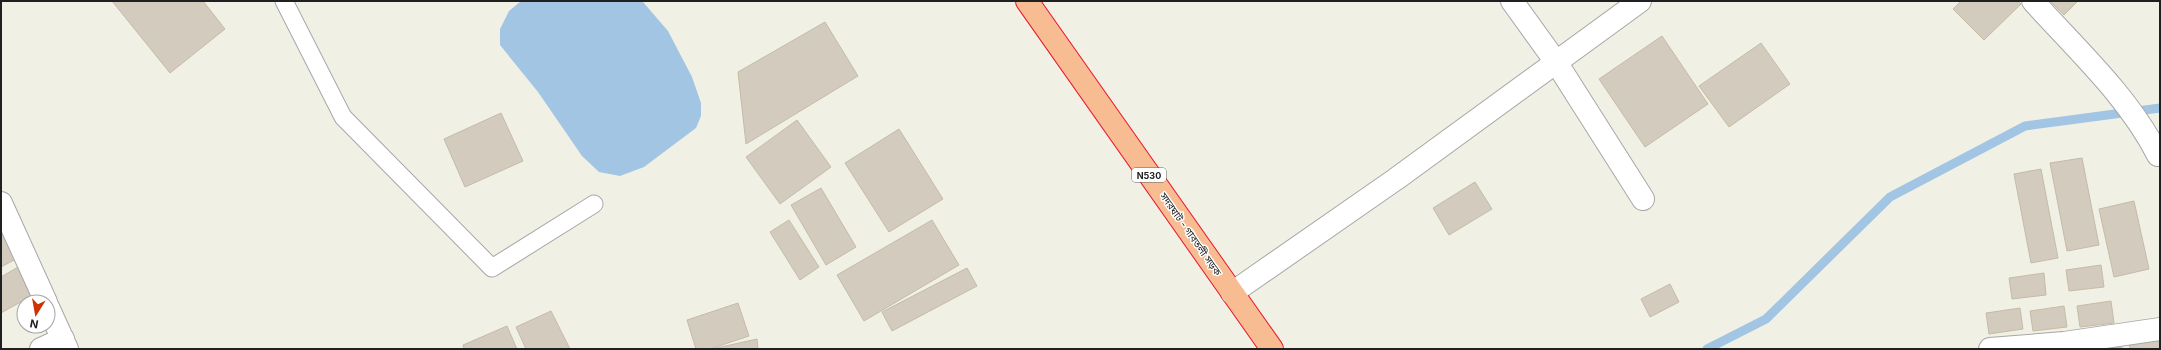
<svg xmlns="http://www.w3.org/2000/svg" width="2161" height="350" font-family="Inter,'Noto Sans Bengali',sans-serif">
<rect width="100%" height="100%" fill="#f1f0e5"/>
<!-- water -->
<polygon fill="#a2c5e3" points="521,1 643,2 668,31 692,77 701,103 701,116 696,128 644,167 620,176 599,172 582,156 538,92 500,45 500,29 509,11"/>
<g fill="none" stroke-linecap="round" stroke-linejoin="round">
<!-- stream -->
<polyline stroke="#a2c5e3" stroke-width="9" points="1707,349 1766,319 1890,197 2025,126 2160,108"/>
</g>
<!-- building -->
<g fill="#d2cbbe" stroke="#c5bba6">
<polygon points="112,1 203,1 225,29 170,73"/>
<polygon points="1961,1 2018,1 2021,4 1984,40 1953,9"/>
<polygon points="2050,1 2078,1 2064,15"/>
<polygon points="825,22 858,76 746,144 738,72"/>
<polygon points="1662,36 1708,104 1645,147 1599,79"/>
<polygon points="1761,43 1790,84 1729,127 1699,86"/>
<polygon points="501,113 523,161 465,187 444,139"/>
<polygon points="797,120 831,167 780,204 746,157"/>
<polygon points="899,129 943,199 889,232 845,163"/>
<polygon points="2082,158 2099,245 2067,251 2050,163"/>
<polygon points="2041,169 2058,258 2031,263 2014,174"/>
<polygon points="1475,182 1492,209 1449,235 1433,208"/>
<polygon points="821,188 856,247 826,265 791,205"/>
<polygon points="2134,201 2149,269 2114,277 2099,209"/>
<polygon points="789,220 819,267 800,280 770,232"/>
<polygon points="932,220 959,265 864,321 837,275"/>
<polygon points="4,230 18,258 1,267 1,232"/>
<polygon points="2101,265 2104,287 2069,291 2066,270"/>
<polygon points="18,267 33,295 1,313 1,277"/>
<polygon points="967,268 977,286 892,331 882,312"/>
<polygon points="2044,273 2046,295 2012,299 2009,278"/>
<polygon points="1670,284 1679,302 1650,317 1641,299"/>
<polygon points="2111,301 2114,323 2080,327 2077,306"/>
<polygon points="738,303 749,336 710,349 696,349 687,320"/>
<polygon points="2064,306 2067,327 2033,331 2030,311"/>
<polygon points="2020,308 2023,329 1989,334 1986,313"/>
<polygon points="551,311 570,349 526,349 516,327"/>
<polygon points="507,326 517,349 464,349 463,345"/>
<polygon points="2160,336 2160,349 2130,349 2129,341"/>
<polygon points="757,339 758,349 712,349"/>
<polygon points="2122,347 2122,349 2088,348"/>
</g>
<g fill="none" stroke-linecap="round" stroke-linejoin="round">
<!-- service casing -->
<g stroke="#a7a7a7" stroke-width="19">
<polyline id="service" points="284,1 343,117 492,268 594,204"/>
</g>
<!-- minor casing -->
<g stroke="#a7a7a7" stroke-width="24">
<g id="minor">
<polyline points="1512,1 1556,62 1643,199"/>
<path d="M 2033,1 C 2077,50 2128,96 2158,155"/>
<polyline points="1,203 46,302"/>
<polyline points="1232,293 1396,179 1640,1"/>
<polyline points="48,307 67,349"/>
<polyline points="41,349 63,339"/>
<polyline points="1990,349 2064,343 2160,329"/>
</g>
</g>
<!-- trunk casing -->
<g stroke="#ec162d" stroke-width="24">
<polyline id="trunk" points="1027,1 1272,349"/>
</g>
<!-- service -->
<use href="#service" stroke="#fff" stroke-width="17"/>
<!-- minor -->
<use href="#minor" stroke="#fff" stroke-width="22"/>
<!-- trunk -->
<use href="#trunk" stroke="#f7bc92" stroke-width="22"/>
</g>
<g text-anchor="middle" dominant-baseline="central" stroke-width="3" stroke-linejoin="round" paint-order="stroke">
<!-- shield labels -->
<rect fill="#fff" stroke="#636363" stroke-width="1" x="1132" y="168" width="34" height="14" rx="3"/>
<g font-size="9" font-weight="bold" fill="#202020">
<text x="1149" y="175">N530</text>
</g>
<!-- street labels -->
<g font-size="10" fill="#202020" stroke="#fff">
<text transform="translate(1191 234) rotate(55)">সদরঘাট - গাবতলী সড়ক</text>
</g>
</g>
<!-- border -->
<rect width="2161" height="350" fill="none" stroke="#202020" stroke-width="4"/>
<!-- north arrow -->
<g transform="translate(36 314) rotate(191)"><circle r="19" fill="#ffffff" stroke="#a6a6a6"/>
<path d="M0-3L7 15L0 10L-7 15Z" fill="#d03100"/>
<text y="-6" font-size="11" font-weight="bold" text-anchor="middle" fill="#202020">N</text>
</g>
</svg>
